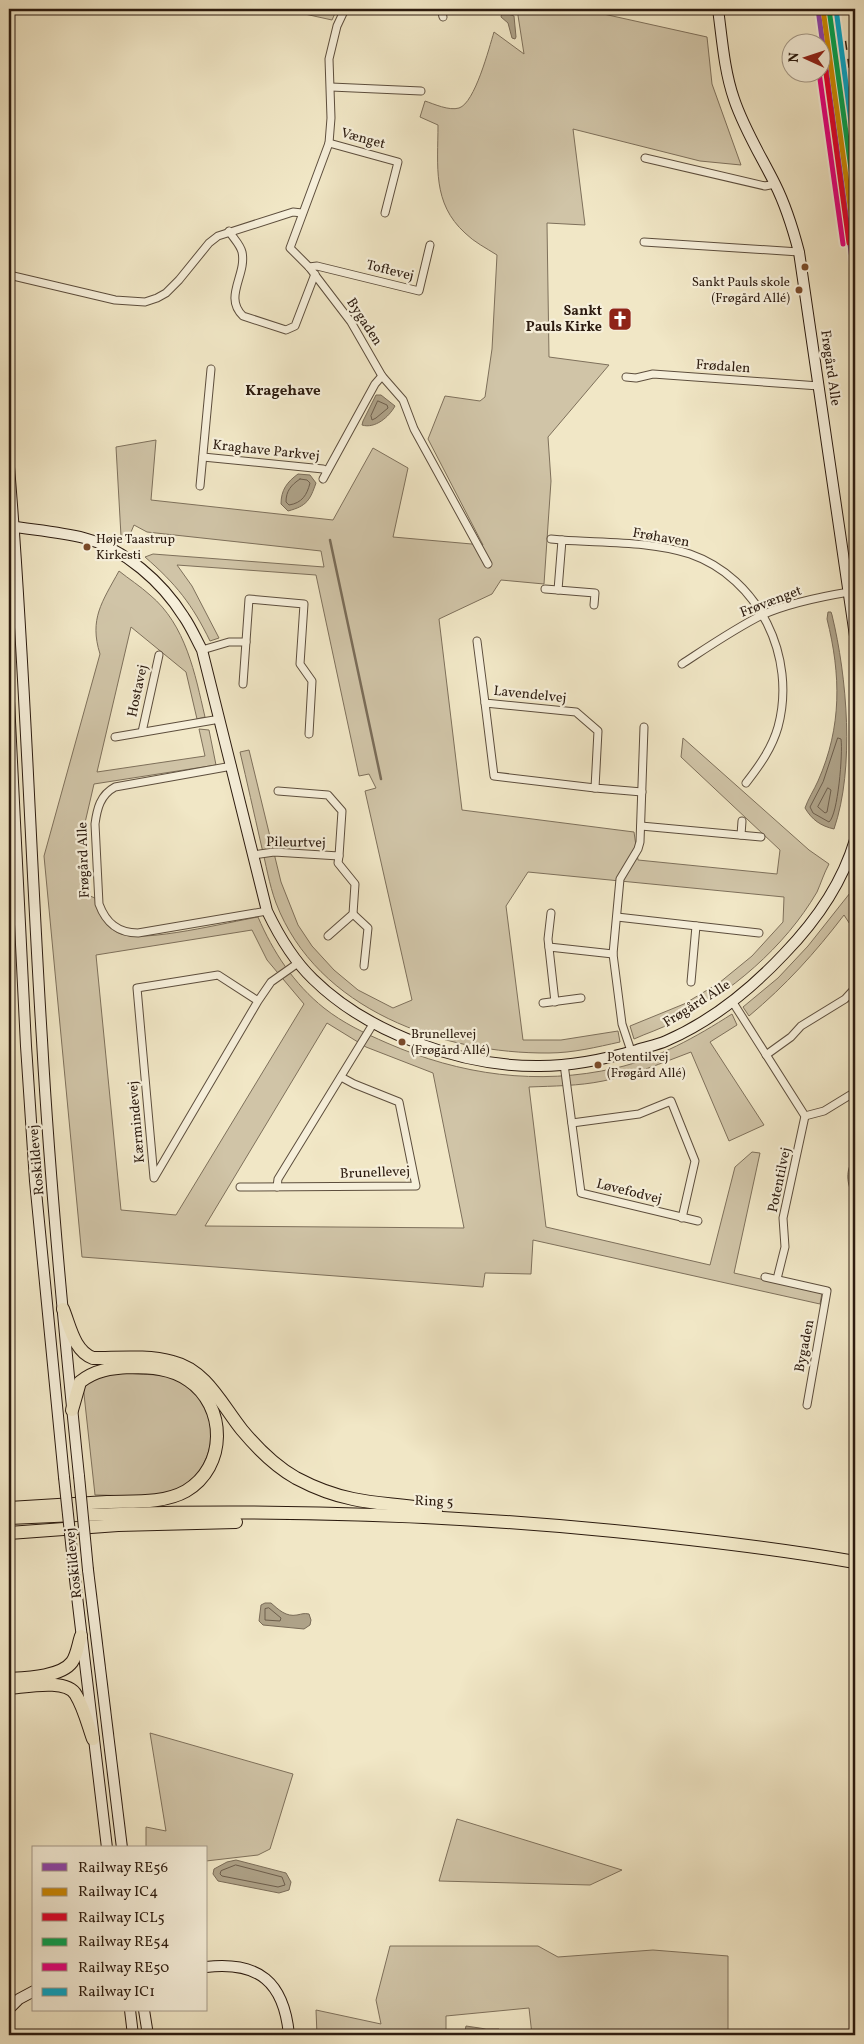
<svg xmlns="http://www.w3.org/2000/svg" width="864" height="2044" font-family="Vollkorn,serif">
<rect width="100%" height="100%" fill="#f1e7c6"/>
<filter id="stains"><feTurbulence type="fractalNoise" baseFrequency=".004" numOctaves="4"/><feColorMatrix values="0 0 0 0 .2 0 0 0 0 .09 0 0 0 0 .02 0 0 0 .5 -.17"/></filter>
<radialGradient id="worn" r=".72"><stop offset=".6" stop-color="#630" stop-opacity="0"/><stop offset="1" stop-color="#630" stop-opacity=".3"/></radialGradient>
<!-- green -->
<g fill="#d0c4a7" stroke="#7e705b" fill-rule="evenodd">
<polygon points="282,9 337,9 332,20"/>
<path d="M 517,9 L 581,9 L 707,37 L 712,84 L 741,165 L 700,161 L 573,129 L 585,225 L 547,223 L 549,357 L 609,365 L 548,437 L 551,481 L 544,584 L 501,580 L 492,594 L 439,619 L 462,810 L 634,832 L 638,860 L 777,874 L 780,850 L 681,757 L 683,738 L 809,850 L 829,864 C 824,873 821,883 817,892 C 785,947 730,994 673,1022 C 661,1029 647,1033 634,1039 L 630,1026 L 684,1004 L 719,983 L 752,956 L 783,922 L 784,897 L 528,872 L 506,906 L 523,1040 L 561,1040 L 618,1031 L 620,1042 C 597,1047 573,1053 549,1053 C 443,1054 317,1010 276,903 C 269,884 266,864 261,844 C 254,813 247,782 240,752 L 249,750 L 281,882 L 298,925 L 312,946 L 334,970 L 358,990 L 393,1008 L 412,1000 L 365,791 L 376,788 L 369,774 L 359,776 L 316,575 L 177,565 L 192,586 L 219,638 L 210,641 C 192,604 176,584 145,557 L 153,554 L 324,567 L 321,551 L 147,532 L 134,525 L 128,539 L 121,536 L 116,447 L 156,440 L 151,500 L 333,520 L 373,448 L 408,468 L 393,537 L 483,545 L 428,439 L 445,396 L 480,401 L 485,397 L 492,349 L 497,255 C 486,248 474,242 465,233 C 432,203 438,166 438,125 L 420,117 L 425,101 C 434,104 449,111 459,108 C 475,103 489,48 494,32 L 524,54 Z"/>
<path d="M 119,571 C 129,579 140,586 150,595 C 186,625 195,674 205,717 L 197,719 L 186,672 L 131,627 L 97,772 L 205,756 L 199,729 L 209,730 L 216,765 L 94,784 L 84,827 L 90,896 L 95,898 C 99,914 105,928 121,934 C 144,943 229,922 258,917 C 273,952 294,984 324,1008 C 343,1023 364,1033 387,1043 C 460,1075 538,1086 616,1068 C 659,1058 696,1037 732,1014 L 737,1025 L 710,1042 L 764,1125 L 729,1141 L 691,1052 C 662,1063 633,1075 603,1081 C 579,1086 553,1086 529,1087 L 546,1227 L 710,1265 L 735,1167 L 752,1152 L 760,1153 L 734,1273 L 822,1293 L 820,1304 L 533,1240 L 531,1274 L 485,1273 L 483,1287 L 82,1257 L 44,856 L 100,654 C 89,619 102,602 119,571 ZM 252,930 L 267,960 L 304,1004 L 176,1215 L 121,1210 L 96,955 ZM 327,1023 L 366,1047 L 433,1073 L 464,1228 L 205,1226 Z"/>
<path d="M 850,893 L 855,897 L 855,932 L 844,915 C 815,953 786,985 749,1016 L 743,1007 L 778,978 L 808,946 Z"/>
<path d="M 129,1373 C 147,1376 174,1372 188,1385 C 192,1388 195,1393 198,1397 C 201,1401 207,1407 208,1413 C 217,1445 205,1479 172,1491 C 150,1499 119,1495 95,1495 L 83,1385 L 96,1375 Z"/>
<polygon points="150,1733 293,1774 270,1849 258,1855 206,1861 206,1848 146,1848 146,1827 166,1831"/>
<polygon points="457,1819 622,1870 590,1885 439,1881"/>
<polygon points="390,1946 538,1946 558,1957 653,1950 728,1956 728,2035 532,2035 529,2008 446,2016 446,2035 317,2035 316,2010 381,2024 376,2000"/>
</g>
<!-- water -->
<g fill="#aea288" stroke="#7a6c58">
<polygon points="502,12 514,16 516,37 515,39 512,38 508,23 501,17"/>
<path d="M 376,395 L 381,395 L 395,406 C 389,417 375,429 362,425 L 363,421 Z"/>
<path d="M 298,474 L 310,475 L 316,483 C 310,500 307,506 288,511 L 281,504 C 281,490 287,482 298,474 Z"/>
<path d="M 828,612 L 831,612 L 832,615 C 847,677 855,768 834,829 C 821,826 812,820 805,808 C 808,799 814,790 818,781 C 842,727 841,675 827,619 Z"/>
<path d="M 855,1156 L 855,1194 L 852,1194 C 846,1180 846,1169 855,1156 Z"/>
<path d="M 265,1603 L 271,1603 C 279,1610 286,1617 297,1615 C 302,1614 304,1613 309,1614 L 311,1620 L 310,1625 L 304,1629 L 263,1625 L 259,1621 L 261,1605 Z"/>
<polygon points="236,1860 286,1873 291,1882 289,1890 279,1893 218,1881 213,1874 214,1869 227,1862"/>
<polygon points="466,2026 486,2029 499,2029 502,2035 464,2035"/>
</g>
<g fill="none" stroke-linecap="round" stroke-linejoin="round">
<!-- shore -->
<g stroke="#6d5e4c" stroke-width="1">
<polygon points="378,401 387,405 388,408 376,418 372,420 371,416"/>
<path d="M 300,479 L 307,480 L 310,483 C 307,495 302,503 289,505 L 286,502 C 286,491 291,485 300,479 Z"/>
<path d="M 838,738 L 841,739 C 843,753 838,815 829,822 L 813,813 L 810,807 L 823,782 Z"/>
<polygon points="828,788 831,790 827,812 825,813 818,807"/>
<polygon points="269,1608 281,1618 280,1621 265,1620 265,1609"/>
<polygon points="236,1865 282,1877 285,1885 278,1887 222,1876 220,1874 221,1871"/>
</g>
<!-- stream -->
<polyline stroke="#7a6c58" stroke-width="2.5" points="330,540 381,779"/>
<!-- street casing -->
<g stroke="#5d4e3d" stroke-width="9">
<g id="street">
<polyline points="345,9 337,26 329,59 331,118 329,143 290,248 309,267 351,322 382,376 403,400 414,429 488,564"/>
<polyline points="441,9 443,17"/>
<polyline points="331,87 421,91"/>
<polyline points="329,143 398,162 385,213"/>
<polyline points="645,158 765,186 775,184"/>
<path d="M 229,231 C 233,238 240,244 242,252 C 247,275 223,297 243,316 L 286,330 L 295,326 L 315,274"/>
<polyline points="644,242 799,252"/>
<polyline points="309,267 317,266 419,291 430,245"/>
<polyline points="9,275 115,300 145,302 157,298 166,293 179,280 209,243 218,236 293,212 302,213"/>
<polyline points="626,377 636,378 653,374 819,386"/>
<polyline points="203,457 323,469 327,471"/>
<polyline points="323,479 375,384 382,376"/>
<polyline points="200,486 211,369"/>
<polyline points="551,539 562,540"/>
<polyline points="545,589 558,590"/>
<path d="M 594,605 L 595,593 L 558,590 L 562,540 C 603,543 651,541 690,554 C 759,578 797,657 778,727 C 772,748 760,765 746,783"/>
<polyline points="477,641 485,703 576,712 598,731 595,788 642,792"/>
<polyline points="202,650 229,642 246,642"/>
<path d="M 682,664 C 708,647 734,629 762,615 C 789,603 819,597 849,592"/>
<polyline points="243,684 249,599 304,604 300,664 312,681 309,734"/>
<polyline points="485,703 494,776 595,788"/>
<polyline points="142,732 159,655"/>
<polyline points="115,737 220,719"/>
<path d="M 232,766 L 115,787 C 100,795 97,809 95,824 L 99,904 C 106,923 118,933 138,933 L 267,911"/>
<polyline points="641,826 761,837"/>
<polyline points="741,835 742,821"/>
<polyline points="253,855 274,852 339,856 342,811 328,795 278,791"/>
<polyline points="551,913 548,939 555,1002"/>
<polyline points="353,914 368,928 364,966"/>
<polyline points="617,917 759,933"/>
<polyline points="328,936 353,914 355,884 338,863 339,856"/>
<polyline points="549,947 613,954"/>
<polyline points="691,982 696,926"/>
<polyline points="258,1001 218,975 137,988 154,1178 258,1001 271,982 298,963"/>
<polyline points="732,1001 805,1116 783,1218 785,1247 777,1279"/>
<polyline points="543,1003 581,998"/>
<polyline points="631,1051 622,1024 613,954 620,879 638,849 640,842 644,727"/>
<polyline points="766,1055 791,1037 801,1026 845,999 855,988"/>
<polyline points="564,1064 581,1193 698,1221"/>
<polyline points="805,1116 824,1111 855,1092"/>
<polyline points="572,1123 639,1114 671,1101 695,1161 682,1218"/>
<polyline points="240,1187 416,1186 399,1102 354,1084 341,1077"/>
<polyline points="277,1187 278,1179 373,1024"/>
<polyline points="765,1277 827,1291 807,1405"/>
</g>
</g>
<!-- secondary casing -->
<g stroke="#2c1b0f" stroke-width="12">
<g id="secondary">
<path d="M 718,9 C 722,38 724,70 734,99 C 744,129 761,156 775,184 C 786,206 793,229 799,252 L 855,636"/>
<path d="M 9,467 C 25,658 30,849 42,1040 C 50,1186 64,1331 79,1476"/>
<path d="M 9,526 C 34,530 60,532 84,538 C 125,549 162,582 184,617 C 191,627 196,639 202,650 L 267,911 C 279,936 293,960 313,979 C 369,1034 463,1067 540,1066 C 573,1066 606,1059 637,1050 C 646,1047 657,1045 666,1041 C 710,1022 751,989 784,954 C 815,922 842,884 855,840"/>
<polyline points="9,701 26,1046 35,1181 64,1477"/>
<polyline points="88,1570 122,1848"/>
<polyline points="74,1571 107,1848"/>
<path d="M 206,1967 C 259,1961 284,1982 289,2035"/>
<polyline points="9,2009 19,1999 34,1991"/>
<polyline points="130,2010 133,2035"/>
<polyline points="144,2010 148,2035"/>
</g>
</g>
<!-- highway casing -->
<g stroke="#2c1b0f" stroke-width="14">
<g id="highway">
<path d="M 63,1309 C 70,1326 74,1351 93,1358 C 119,1358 147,1355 173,1362 C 206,1370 222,1405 242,1430 C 257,1448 275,1466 296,1478 C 313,1487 333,1495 353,1499 C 380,1505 409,1504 436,1511"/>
<path d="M 9,1508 C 42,1506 74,1504 107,1502 C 132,1501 163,1504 186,1491 C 227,1467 227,1406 188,1380 C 171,1368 150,1367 130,1367 C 111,1368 95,1370 80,1382 L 72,1410"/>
<path d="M 9,1518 C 211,1508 413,1511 614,1531 C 695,1539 775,1548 855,1562"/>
<polyline points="9,1533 118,1525 236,1522"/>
<path d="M 9,1679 C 26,1678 61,1677 72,1662 C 77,1655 78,1645 81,1636"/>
<path d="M 9,1688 C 25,1687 67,1678 76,1695 C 84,1708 88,1725 93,1739"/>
</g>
</g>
<!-- street -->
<use href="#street" stroke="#f6efda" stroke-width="7"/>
<!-- secondary -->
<use href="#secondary" stroke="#f6efda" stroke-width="10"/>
<!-- highway -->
<use href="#highway" stroke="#f1e7c6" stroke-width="12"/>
<!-- rail -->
<polyline stroke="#2c1b0f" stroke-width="2.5" stroke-dasharray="9 9" stroke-linecap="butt" points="845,41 855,110"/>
<!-- secondary-bridge casing -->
<g stroke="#2c1b0f" stroke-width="12" stroke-linecap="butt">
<g id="secondary-bridge">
<polyline points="79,1476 88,1570"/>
<polyline points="64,1477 74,1571"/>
</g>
</g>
<!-- secondary-bridge -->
<use href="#secondary-bridge" stroke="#f6efda" stroke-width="10"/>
<!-- rail-1 casing -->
<g stroke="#f6efda" stroke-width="9">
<polyline id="rail-1" points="818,9 855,281"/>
</g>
<!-- rail-2 casing -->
<g stroke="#f6efda" stroke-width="9">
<polyline id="rail-2" points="823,9 855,242"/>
</g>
<!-- rail-3 casing -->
<g stroke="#f6efda" stroke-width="9">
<polyline id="rail-3" points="822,44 849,243"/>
</g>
<!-- rail-4 casing -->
<g stroke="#f6efda" stroke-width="9">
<polyline id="rail-4" points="829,9 855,198"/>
</g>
<!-- rail-5 casing -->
<g stroke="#f6efda" stroke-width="9">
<polyline id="rail-5" points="819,72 843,244"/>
</g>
<!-- rail-6 casing -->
<g stroke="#f6efda" stroke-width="9">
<polyline id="rail-6" points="836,9 855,152"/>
</g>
<!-- rail-1 -->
<use href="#rail-1" stroke="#8e44ad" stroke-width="5"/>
<!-- rail-2 -->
<use href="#rail-2" stroke="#ce8a03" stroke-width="5"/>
<!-- rail-3 -->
<use href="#rail-3" stroke="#e4002b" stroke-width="5"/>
<!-- rail-4 -->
<use href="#rail-4" stroke="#00a651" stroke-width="5"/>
<!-- rail-5 -->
<use href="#rail-5" stroke="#e5007d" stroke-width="5"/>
<!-- rail-6 -->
<use href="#rail-6" stroke="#00a9ce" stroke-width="5"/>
</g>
<!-- icons -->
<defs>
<g id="church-square" transform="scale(1.25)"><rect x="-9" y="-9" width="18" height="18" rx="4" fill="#8f2418" stroke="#f6efda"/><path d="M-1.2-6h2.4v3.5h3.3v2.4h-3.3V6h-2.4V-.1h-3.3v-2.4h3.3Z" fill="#fff"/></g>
</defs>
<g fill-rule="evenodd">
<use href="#church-square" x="620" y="319"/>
</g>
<!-- markers -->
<g fill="#7a4b2a" stroke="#f6efda" stroke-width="2">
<circle cx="805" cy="267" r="4.5"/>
<circle cx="799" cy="290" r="4.5"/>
<circle cx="87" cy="547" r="4.5"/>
<circle cx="402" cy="1042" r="4.5"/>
<circle cx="598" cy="1065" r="4.5"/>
</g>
<g text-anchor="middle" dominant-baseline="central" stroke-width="4.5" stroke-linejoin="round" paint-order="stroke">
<!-- bus labels -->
<g font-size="13" fill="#2c1b0f" stroke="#f6efda" text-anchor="start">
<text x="790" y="283" text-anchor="end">Sankt Pauls skole<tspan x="790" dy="16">(Frøgård Allé)</tspan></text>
<text x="96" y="540">Høje Taastrup<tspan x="96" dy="16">Kirkesti</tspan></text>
<text x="411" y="1035">Brunellevej<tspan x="411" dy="16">(Frøgård Allé)</tspan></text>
<text x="607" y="1058">Potentilvej<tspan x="607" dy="16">(Frøgård Allé)</tspan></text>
</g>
<!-- street labels -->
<g font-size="14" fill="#2c1b0f" stroke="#f6efda">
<text transform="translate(363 139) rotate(15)">Vænget</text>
<text transform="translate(390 271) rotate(14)">Toftevej</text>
<text transform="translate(364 322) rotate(57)">Bygaden</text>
<text transform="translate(723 367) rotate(4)">Frødalen</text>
<text transform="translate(830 368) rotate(82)">Frøgård Alle</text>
<text transform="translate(266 451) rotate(6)">Kraghave Parkvej</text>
<text transform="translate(661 538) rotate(10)">Frøhaven</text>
<text transform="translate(771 602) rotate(-21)">Frøvænget</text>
<text transform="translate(138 691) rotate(-78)">Hostavej</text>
<text transform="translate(530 695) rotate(6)">Lavendelvej</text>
<text transform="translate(296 843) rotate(1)">Pileurtvej</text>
<text transform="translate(84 860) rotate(-92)">Frøgård Alle</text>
<text transform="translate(697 1004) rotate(-32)">Frøgård Alle</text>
<text transform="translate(137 1122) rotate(-95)">Kærmindevej</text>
<text transform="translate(37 1160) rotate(-95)">Roskildevej</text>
<text transform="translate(375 1173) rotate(-2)">Brunellevej</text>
<text transform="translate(780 1180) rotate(-78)">Potentilvej</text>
<text transform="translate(629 1192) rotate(14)">Løvefodvej</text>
<text transform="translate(805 1346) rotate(-79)">Bygaden</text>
<text transform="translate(434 1502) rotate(2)">Ring 5</text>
<text transform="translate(74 1563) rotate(-96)">Roskildevej</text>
</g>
<!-- poi labels -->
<g font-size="14" font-weight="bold" fill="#2c1b0f" stroke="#f6efda" text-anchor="end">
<text x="602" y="311">Sankt<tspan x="602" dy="16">Pauls Kirke</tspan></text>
</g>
<!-- neighbourhood labels -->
<g font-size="15" font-weight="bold" fill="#2c1b0f" stroke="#f6efda">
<text x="283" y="391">Kragehave</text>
</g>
</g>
<!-- margin -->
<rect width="864" height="2044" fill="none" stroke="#f1e7c6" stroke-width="30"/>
<rect x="10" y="10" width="844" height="2024" fill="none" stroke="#2c1b0f" stroke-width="2.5"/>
<rect x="15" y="15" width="834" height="2014" fill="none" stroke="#2c1b0f"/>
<!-- legend -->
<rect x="32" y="1846" width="175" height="165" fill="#f6efda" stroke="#a59a89"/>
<rect x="42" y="1863" width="25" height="8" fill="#8e44ad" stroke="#a59a89"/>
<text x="78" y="1872" font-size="15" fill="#2c1b0f">Railway RE56</text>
<rect x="42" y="1888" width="25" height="8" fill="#ce8a03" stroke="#a59a89"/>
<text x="78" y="1896" font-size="15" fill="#2c1b0f">Railway IC4</text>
<rect x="42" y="1913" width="25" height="8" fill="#e4002b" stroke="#a59a89"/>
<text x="78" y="1922" font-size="15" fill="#2c1b0f">Railway ICL5</text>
<rect x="42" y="1938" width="25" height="8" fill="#00a651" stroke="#a59a89"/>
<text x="78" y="1946" font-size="15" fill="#2c1b0f">Railway RE54</text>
<rect x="42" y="1963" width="25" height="8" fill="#e5007d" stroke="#a59a89"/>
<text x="78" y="1972" font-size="15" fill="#2c1b0f">Railway RE50</text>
<rect x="42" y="1988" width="25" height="8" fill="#00a9ce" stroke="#a59a89"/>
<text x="78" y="1996" font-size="15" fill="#2c1b0f">Railway IC1</text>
<!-- north arrow -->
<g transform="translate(806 58) rotate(273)"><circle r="24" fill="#f6efda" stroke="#a59a89"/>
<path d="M0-4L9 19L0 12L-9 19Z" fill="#8f2418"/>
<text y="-8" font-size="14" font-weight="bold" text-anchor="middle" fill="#2c1b0f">N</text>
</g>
<rect width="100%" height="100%" filter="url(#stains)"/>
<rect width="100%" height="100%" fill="url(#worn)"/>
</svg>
